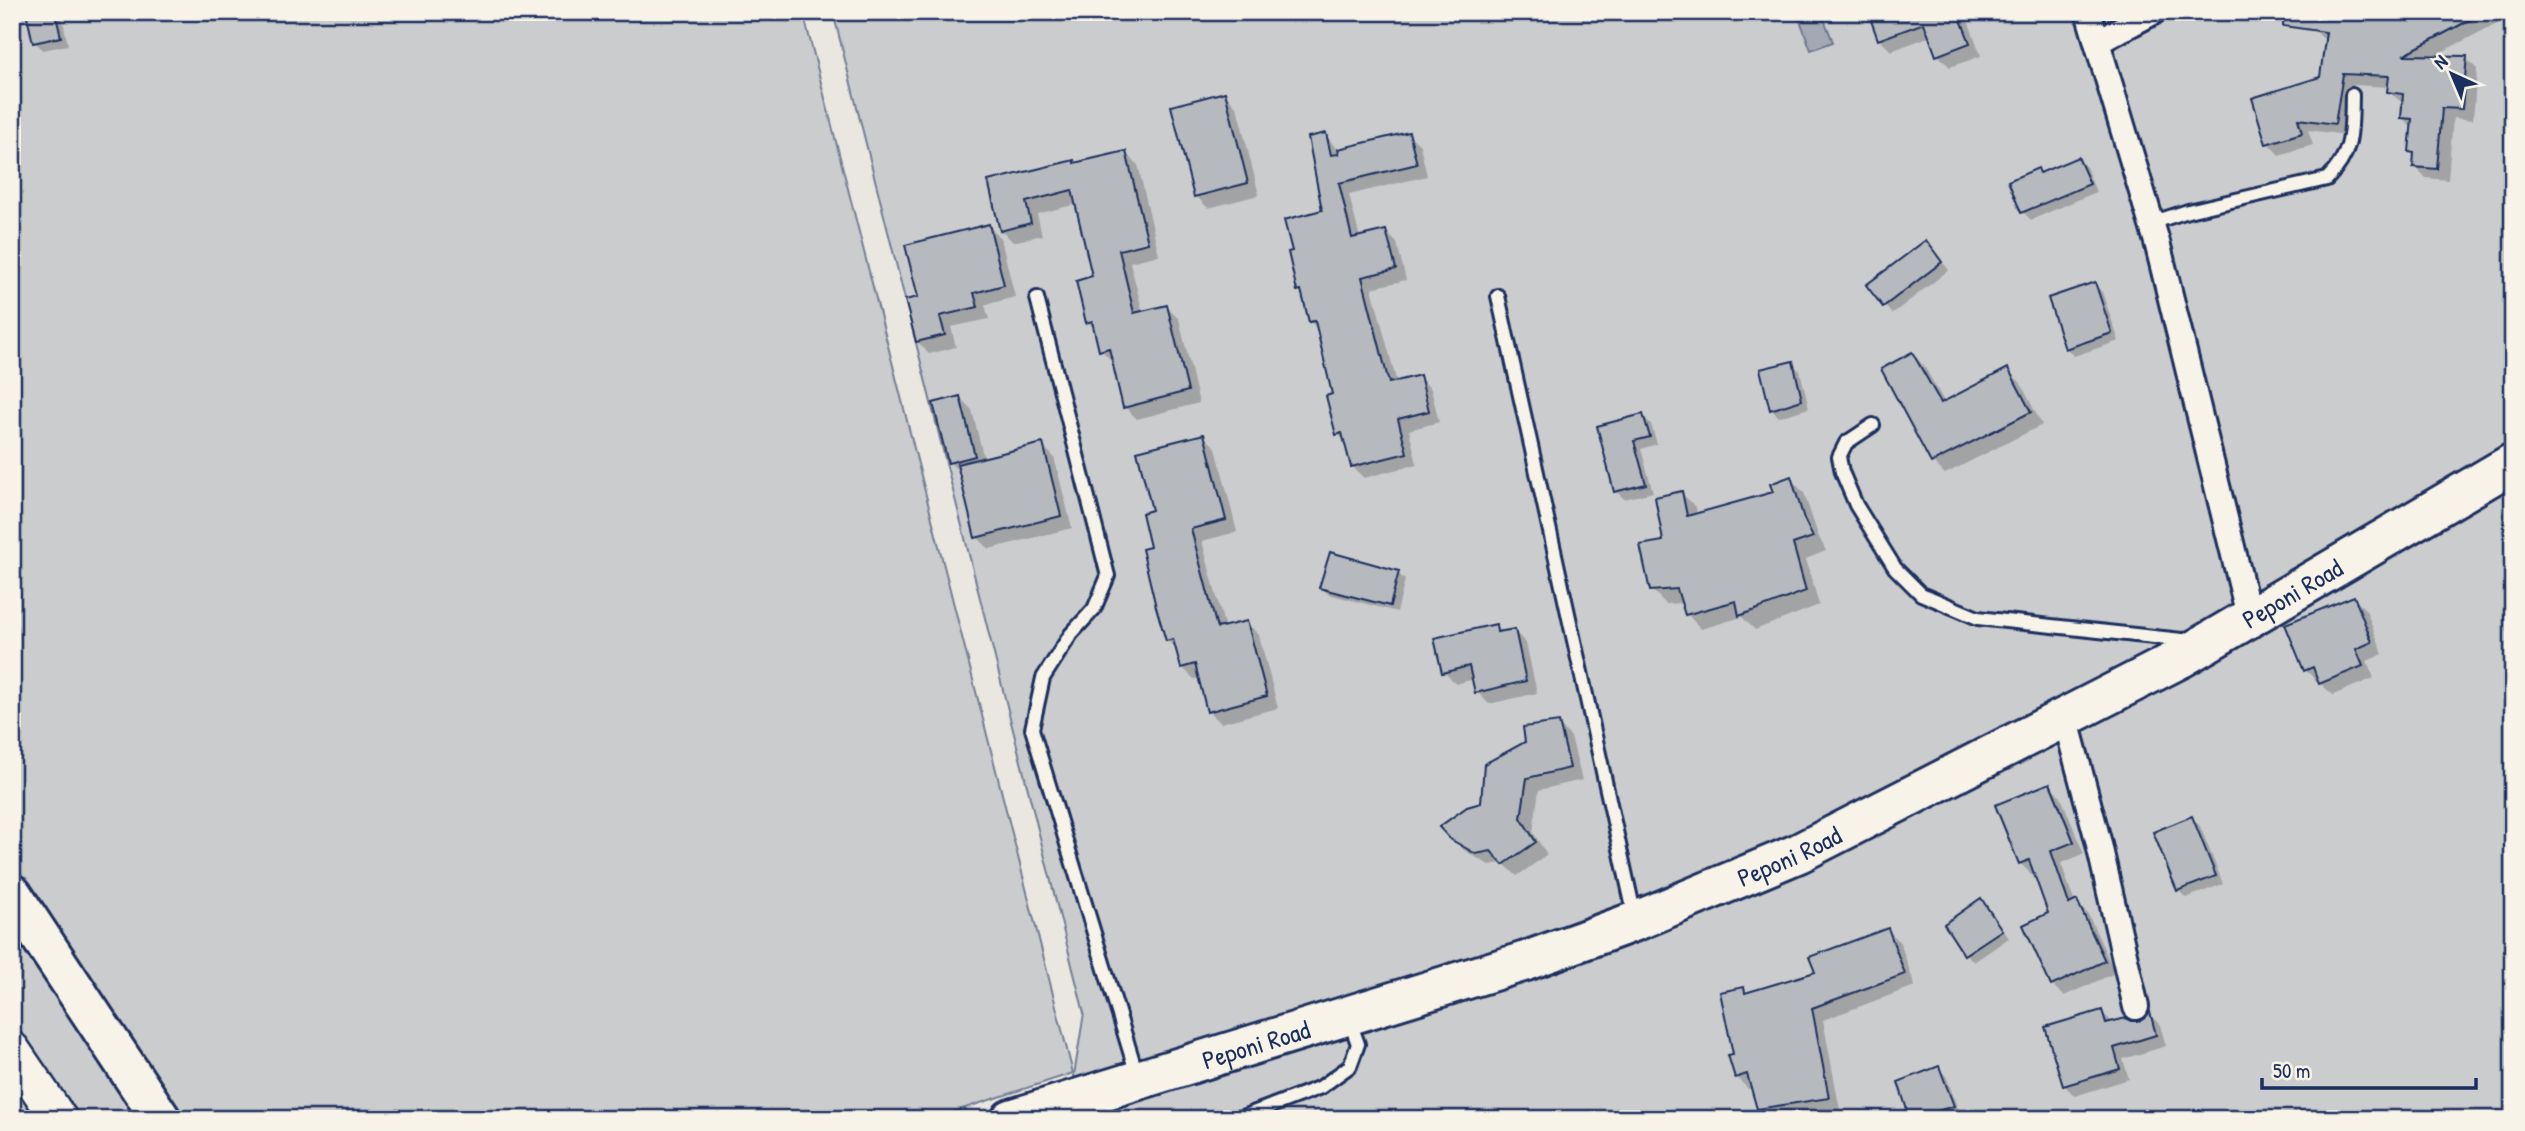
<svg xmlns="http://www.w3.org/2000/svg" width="2525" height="1131" font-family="'Patrick Hand',sans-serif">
<rect width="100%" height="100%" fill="#eae7e0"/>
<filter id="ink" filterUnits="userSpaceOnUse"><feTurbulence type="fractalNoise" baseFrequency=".0143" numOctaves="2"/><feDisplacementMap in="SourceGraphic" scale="14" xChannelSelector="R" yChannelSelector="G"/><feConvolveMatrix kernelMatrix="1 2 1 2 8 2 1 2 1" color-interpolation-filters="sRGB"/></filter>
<g filter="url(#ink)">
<!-- green -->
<g fill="#cbcccd" stroke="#737e96" stroke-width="2">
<polygon points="12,12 803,12 1073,1073 931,1119 12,1119"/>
<polygon points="833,12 2513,12 2513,1119 1067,1119 1084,1013"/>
</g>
<!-- water -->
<polygon fill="#a3a8b4" stroke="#6d7892" stroke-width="2" points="1797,12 1821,12 1833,42 1811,50"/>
<!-- shadow -->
<g fill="#0003">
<polygon points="28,12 61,12 68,45 43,50 35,42"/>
<polygon points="1869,12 1965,12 1981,56 1950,67 1938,55 1931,36 1891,51 1879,39"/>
<polygon points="2315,12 2513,12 2513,15 2432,57 2466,58 2477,69 2473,120 2453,118 2448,180 2426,178 2415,166 2416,156 2411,151 2413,128 2402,117 2404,104 2389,92 2390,87 2354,85 2347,135 2308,130 2313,145 2279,155 2268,143 2254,99 2321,78 2327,42 2314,30"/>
<polygon points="2513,77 2513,89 2508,80"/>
<polygon points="1225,94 1237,107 1259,195 1208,208 1196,196"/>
<polygon points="1408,134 1420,145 1427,176 1349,195 1360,238 1386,232 1397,243 1406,280 1372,288 1397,383 1419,377 1431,389 1439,422 1409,430 1417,464 1364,478 1352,466 1347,443 1338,434 1335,395 1318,329 1311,322 1305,296 1299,290 1294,253 1324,212 1326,135 1338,151"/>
<polygon points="1125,153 1138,165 1159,255 1130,262 1143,313 1166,307 1179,319 1199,403 1137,419 1125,407 1113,362 1101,350 1096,330 1088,322 1094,278 1077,204 1037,214 1042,235 1013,242 1001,230 990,182"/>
<polygon points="2078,159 2086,167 2096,192 2031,220 2023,212 2037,170 2042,174"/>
<polygon points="989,226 1001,239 1015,297 985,305 989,319 951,327 956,347 929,354 917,341 920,299"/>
<polygon points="1926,243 1949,270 1892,314 1885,306"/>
<polygon points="2094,284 2102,292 2119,341 2074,356 2066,348"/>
<polygon points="1912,354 1924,366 1945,403 2007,370 2020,382 2042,425 1945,474 1933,462 1883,370"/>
<polygon points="1792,363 1800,371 1809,408 1779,417 1771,409"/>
<polygon points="960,398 972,410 984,459 1042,445 1054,457 1072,528 989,549 977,537 961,473 949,462"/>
<polygon points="1643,416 1651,424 1657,444 1641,449 1653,492 1624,499 1616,491"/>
<polygon points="1204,436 1216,448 1237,532 1202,541 1225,628 1246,622 1259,635 1278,708 1221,723 1208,711 1200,678 1194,679 1182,667 1178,651 1167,640 1152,548 1154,512"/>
<polygon points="1790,478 1804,493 1818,535 1826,551 1806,559 1819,605 1755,630 1742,617 1701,629 1687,614 1684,603 1666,604 1652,590 1681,493 1696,507 1697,515 1775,493"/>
<polygon points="1398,573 1405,580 1397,612 1328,594 1321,587"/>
<polygon points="2353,598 2366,610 2383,654 2367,661 2374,678 2333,695 2305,670"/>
<polygon points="1495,626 1502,633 1514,631 1526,643 1537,693 1489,704 1477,692 1474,679 1456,684 1444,672"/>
<polygon points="1558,724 1571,737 1582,780 1539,790 1533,832 1547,855 1517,876 1503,863 1489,865 1464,850 1451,837"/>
<polygon points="2050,785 2061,797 2084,854 2061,863 2075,903 2088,914 2115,973 2064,996 2052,985 2050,914 2035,873 2032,875 2020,863"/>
<polygon points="2192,818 2200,826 2223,884 2186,898 2178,890"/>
<polygon points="1981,901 2009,938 1974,962 1966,954"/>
<polygon points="1888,930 1900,942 1915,986 1823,1020 1840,1110 1770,1119 1759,1108 1753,1087 1748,1089 1736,1077 1735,1055 1744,989 1749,994 1817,973"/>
<polygon points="2102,1012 2113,1023 2141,1023 2150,1015 2160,1025 2166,1046 2123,1059 2129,1079 2075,1096 2064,1085"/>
<polygon points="1938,1068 1946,1076 1960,1114 1946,1119 1912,1119 1900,1083"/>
</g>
<!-- building -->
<g fill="#b6babf" stroke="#1b2f5e" stroke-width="2">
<polygon points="26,12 55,12 61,37 33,43"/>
<polygon points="1868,12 1958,12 1970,43 1936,56 1924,23 1878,40"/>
<polygon points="2284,12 2485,12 2403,55 2467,56 2462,109 2442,108 2437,169 2413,167 2414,153 2409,152 2412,119 2401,118 2403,94 2387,92 2389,76 2343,74 2335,124 2298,119 2302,133 2266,144 2252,98 2320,77 2326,32 2283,26"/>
<polygon points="1225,92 1248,183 1194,197 1171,106"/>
<polygon points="1409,132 1417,164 1339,183 1352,238 1386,230 1396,269 1362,277 1389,383 1420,375 1429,411 1398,419 1407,453 1351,467 1342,433 1336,435 1326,396 1332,394 1315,321 1309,322 1301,290 1297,291 1288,252 1292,251 1284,220 1322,210 1308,137 1326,133 1331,155 1339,154 1338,149"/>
<polygon points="1126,151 1148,243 1119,250 1134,313 1167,305 1188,391 1123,408 1109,348 1099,351 1092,321 1086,323 1076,281 1092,276 1072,190 1026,202 1031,223 1000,231 988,181 1074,160 1074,163"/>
<polygon points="2078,157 2090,184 2021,213 2008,181 2038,168 2040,173"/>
<polygon points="989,224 1004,285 974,293 978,307 940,316 945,335 916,342 905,300 918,297 905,245"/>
<polygon points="1926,240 1942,262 1883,307 1866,285"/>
<polygon points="2095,282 2112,333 2065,349 2048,298"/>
<polygon points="1912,352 1941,403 2008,368 2031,412 1931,463 1881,369"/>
<polygon points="1793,361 1802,400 1770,410 1760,369"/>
<polygon points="960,396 975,456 948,463 933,403"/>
<polygon points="1643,414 1650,437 1634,441 1646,484 1614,492 1597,426"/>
<polygon points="1204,434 1226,520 1191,529 1217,628 1247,621 1267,696 1207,712 1195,664 1181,668 1173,639 1166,641 1156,607 1142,549 1150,547 1142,513 1152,510 1137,451"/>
<polygon points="1043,443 1061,516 975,538 957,464"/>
<polygon points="1791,476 1804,519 1813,537 1793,544 1806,591 1739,616 1736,601 1685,615 1677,589 1650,591 1640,545 1663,541 1655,497 1682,491 1687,516 1773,492 1770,484"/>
<polygon points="1330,552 1399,571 1390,606 1319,588"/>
<polygon points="2354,596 2372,642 2356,649 2363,666 2319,684 2313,667 2304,671 2285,624"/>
<polygon points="1496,624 1497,632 1515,629 1526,681 1475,693 1469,666 1442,673 1434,638"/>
<polygon points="1559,722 1570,768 1527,778 1521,818 1536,842 1503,865 1491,851 1476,854 1450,839 1439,827 1467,807 1481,803 1484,764 1525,742 1523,727"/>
<polygon points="2050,783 2074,842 2051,851 2069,904 2077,900 2105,961 2051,986 2023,925 2048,913 2029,860 2019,864 1995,805"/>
<polygon points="2192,816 2216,876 2177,891 2153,832"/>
<polygon points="1981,898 2002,930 1964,955 1944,924"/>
<polygon points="1888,928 1905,974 1812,1008 1829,1098 1757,1109 1747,1074 1735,1078 1728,1055 1733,1054 1720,992 1744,987 1745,993 1815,972 1809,957"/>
<polygon points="2102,1010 2106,1023 2126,1018 2132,1021 2140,1021 2150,1012 2156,1035 2114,1048 2120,1069 2063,1086 2045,1027"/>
<polygon points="1939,1066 1954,1106 1910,1119 1898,1082"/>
</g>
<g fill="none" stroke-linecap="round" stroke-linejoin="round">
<!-- service casing -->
<g stroke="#1b2f5e" stroke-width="18">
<g id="service">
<path d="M 2151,223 L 2188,211 L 2327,179 C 2354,152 2351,131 2352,95"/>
<polyline points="1498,296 1635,917"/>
<polyline points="1037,298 1108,576 1094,609 1071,634 1043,678 1032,729 1138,1078"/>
<polyline points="1873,425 1846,443 1839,457 1842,472 1856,505 1895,568 1921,594 1978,618 2191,641"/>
<polyline points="1237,1119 1321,1087 1350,1066 1358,1044 1349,1019"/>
</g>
</g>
<!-- minor casing -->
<g stroke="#1b2f5e" stroke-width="30">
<g id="minor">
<polyline points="2088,12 2157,242 2249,616"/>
<polyline points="2097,42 2153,12"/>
<polyline points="2065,717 2098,840 2136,1007"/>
</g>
</g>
<!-- secondary casing -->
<g stroke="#1b2f5e" stroke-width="40">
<polyline id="secondary" points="12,1050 59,1119"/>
</g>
<!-- primary casing -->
<g stroke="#1b2f5e" stroke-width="44">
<g id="primary">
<polyline points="12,894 161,1119"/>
<path id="s1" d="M 1011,1119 L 1526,961 L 1636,921 L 1799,853 L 2181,658 L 2513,463"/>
</g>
</g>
<!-- service -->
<use href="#service" stroke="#f7f3e8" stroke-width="12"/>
<!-- minor -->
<use href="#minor" stroke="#f7f3e8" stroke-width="24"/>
<!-- secondary -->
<use href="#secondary" stroke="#f7f3e8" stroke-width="35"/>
<!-- primary -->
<use href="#primary" stroke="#f7f3e8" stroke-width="38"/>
</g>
</g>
<g text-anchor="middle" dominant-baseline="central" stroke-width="7" stroke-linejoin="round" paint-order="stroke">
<!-- street labels -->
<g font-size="26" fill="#1b2f5e" stroke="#f7f3e8">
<text stroke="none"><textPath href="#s1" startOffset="1390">Peponi Road</textPath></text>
<text stroke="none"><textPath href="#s1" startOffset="822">Peponi Road</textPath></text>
<text stroke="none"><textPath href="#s1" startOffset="256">Peponi Road</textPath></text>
</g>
</g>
<!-- margin -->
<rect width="2525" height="1131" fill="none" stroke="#f7f3e8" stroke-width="42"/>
<rect x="21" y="21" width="2483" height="1089" fill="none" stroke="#1b2f5e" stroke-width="2.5" filter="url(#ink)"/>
<!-- north arrow -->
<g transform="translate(2452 74) rotate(316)" stroke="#f7f3e8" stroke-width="5" paint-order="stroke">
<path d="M0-5L12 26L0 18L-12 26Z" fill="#1b2f5e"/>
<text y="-10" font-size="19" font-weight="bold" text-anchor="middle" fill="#1b2f5e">N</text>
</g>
<!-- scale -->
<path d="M2262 1078v10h214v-10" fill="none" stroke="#1b2f5e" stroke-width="3.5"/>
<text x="2273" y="1078" font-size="21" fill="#1b2f5e" stroke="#f7f3e8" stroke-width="5" paint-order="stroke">50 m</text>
</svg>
